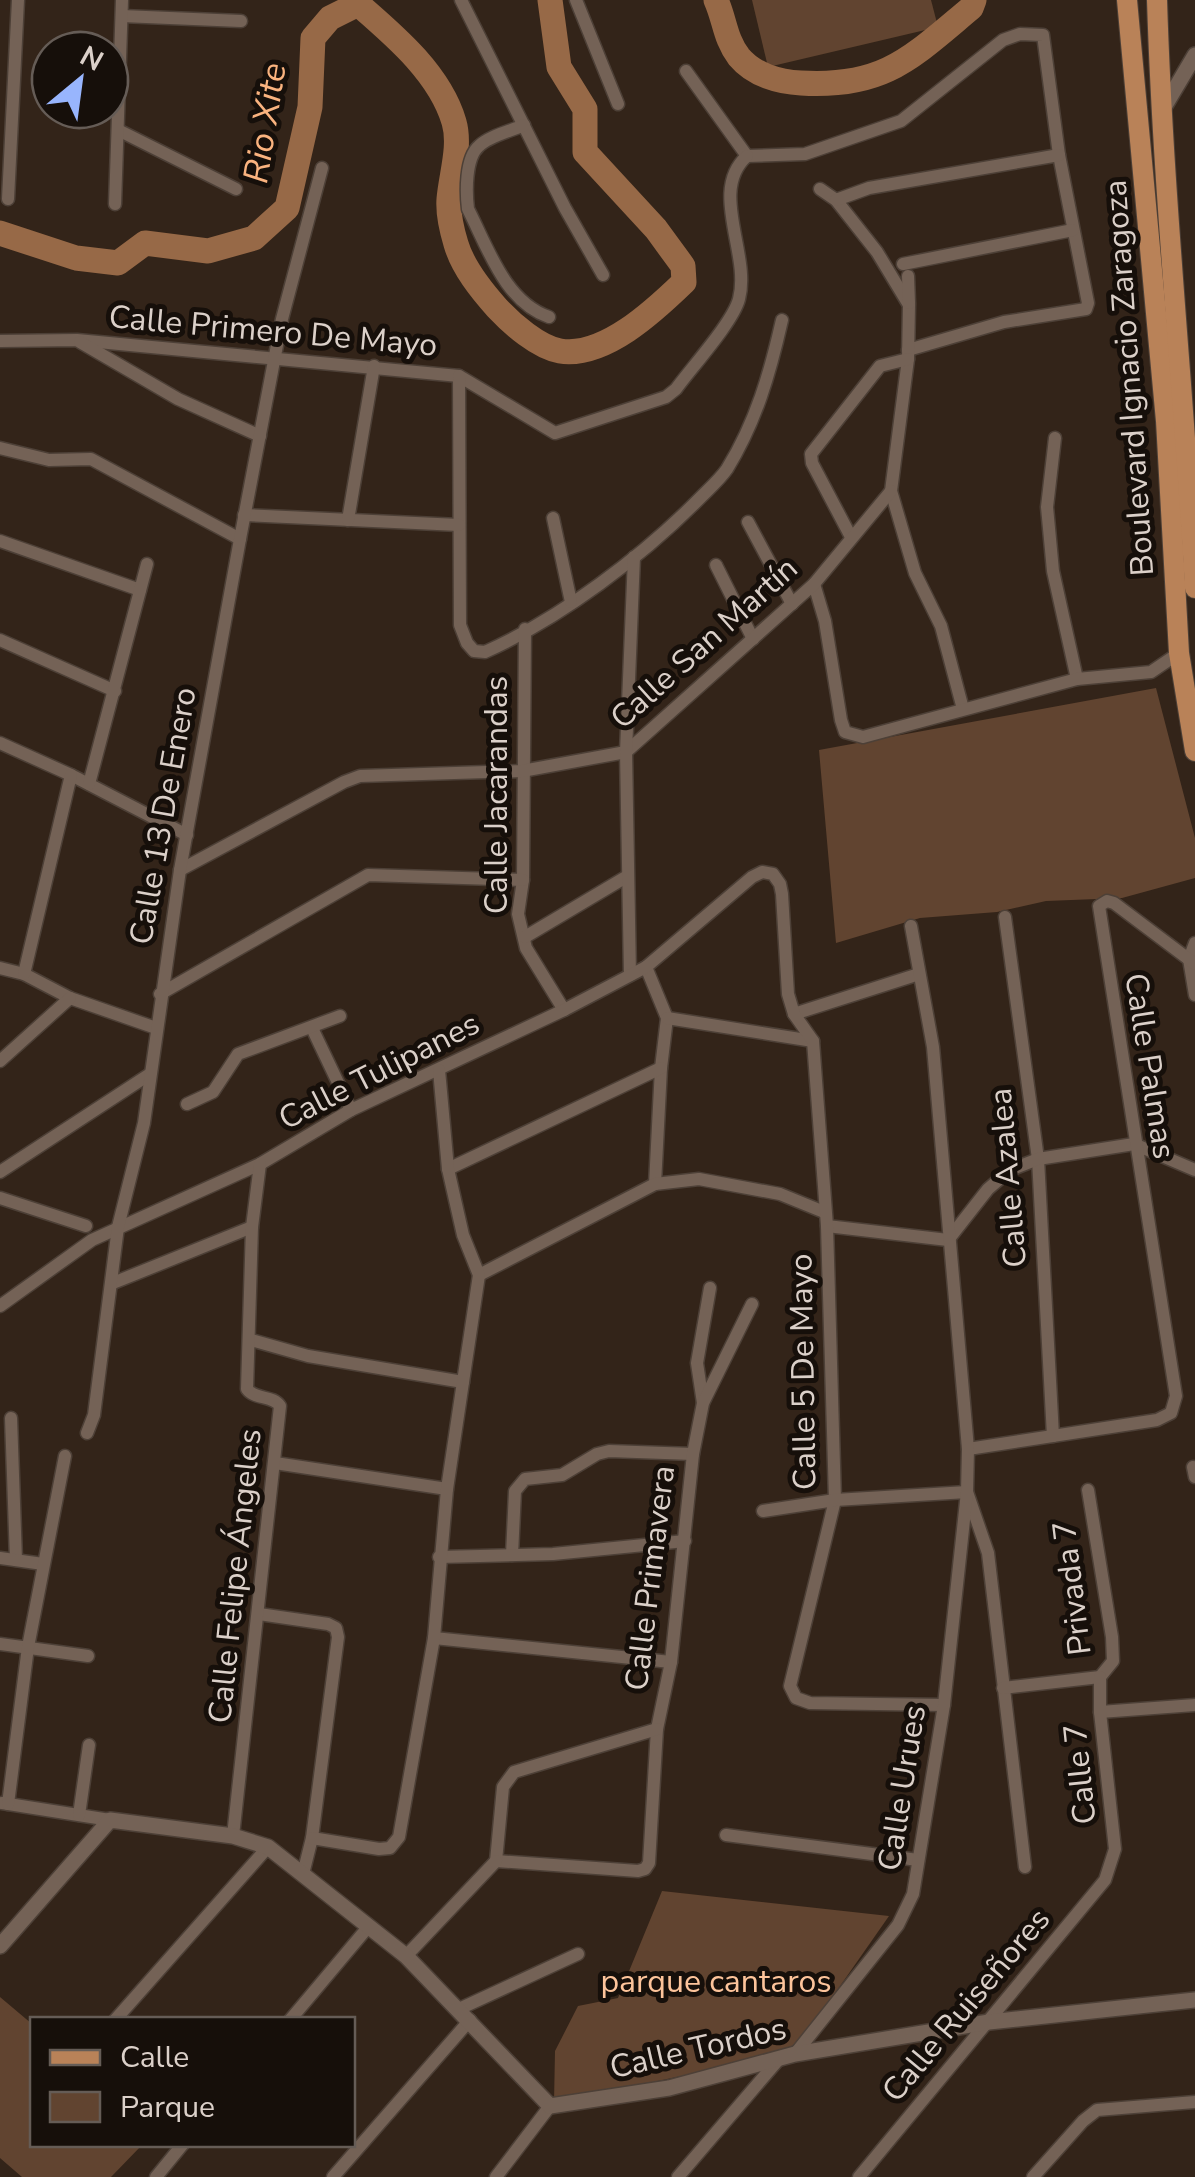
<svg xmlns="http://www.w3.org/2000/svg" width="1195" height="2177" font-family="'Nunito Sans',sans-serif">
<rect width="100%" height="100%" fill="#332419"/>
<!-- green -->
<g fill="#614430">
<polygon points="752,0 931,0 938,27 768,67"/>
<polygon points="1156,688 1195,838 1195,878 1122,898 1046,901 997,912 920,918 836,943 819,750"/>
<polygon points="662,1891 889,1916 794,2052 554,2103 555,2051 578,2006 618,1998"/>
<polygon points="0,1997 32,2024 32,2144 142,2145 111,2177 22,2177 0,2158"/>
</g>
<g fill="none" stroke-linecap="round" stroke-linejoin="round">
<!-- river -->
<g stroke="#976947" stroke-width="25">
<path d="M 716,0 C 725,20 725,39 739,57 C 754,75 779,82 801,83 C 884,88 911,58 971,8 L 974,0"/>
<path d="M 0,233 L 76,258 L 118,263 L 145,243 L 208,251 L 254,238 L 287,208 L 310,107 L 313,38 L 330,18 L 358,4 C 395,36 440,74 454,122 C 461,146 451,175 449,199 C 448,212 452,231 456,244 C 463,268 481,290 497,308 C 512,324 538,347 560,351 C 604,358 654,311 684,282 L 683,266 L 656,229 L 585,152 L 585,109 L 559,67 L 550,0"/>
</g>
<!-- minor casing -->
<g stroke="#4d4037" stroke-width="15">
<g id="minor">
<polyline points="461,0 565,208 603,275"/>
<polyline points="576,0 618,104"/>
<polyline points="122,16 241,21"/>
<polyline points="686,71 747,156"/>
<path d="M 524,125 C 511,131 489,136 479,146 C 465,158 466,193 468,209 C 488,248 505,302 549,317"/>
<polyline points="118,130 236,189"/>
<polyline points="747,156 805,154 901,121 1003,40 1020,34 1043,35 1059,155 1088,303 1086,309 1004,322 908,350"/>
<polyline points="820,189 836,200 877,252 909,305 908,359 891,491 915,573 941,626 963,709"/>
<polyline points="8,199 18,0"/>
<polyline points="836,200 869,188 1059,155"/>
<polyline points="115,204 122,0"/>
<polyline points="903,264 1073,230"/>
<polyline points="908,276 909,303"/>
<path d="M 0,341 L 77,340 L 459,376 L 555,433 L 666,397 L 676,389 C 692,367 733,322 739,299 C 751,253 708,191 747,156"/>
<polyline points="80,342 178,399 260,436"/>
<path d="M 459,376 L 460,625 L 467,643 L 474,651 L 485,652 C 561,618 643,556 701,497 C 710,488 720,479 727,469 C 756,422 770,373 782,320"/>
<polyline points="1055,438 1047,507 1053,571 1077,679"/>
<polyline points="0,448 49,460 91,459 240,539"/>
<polyline points="244,515 459,525"/>
<polyline points="553,518 571,602"/>
<polyline points="348,520 374,366"/>
<polyline points="748,522 792,604"/>
<polyline points="851,537 812,463 811,454 880,366 908,359"/>
<polyline points="0,541 140,590"/>
<polyline points="716,565 753,639"/>
<polyline points="814,584 825,621 841,720 845,732 863,737 1077,679 1151,672 1179,653"/>
<polyline points="525,629 523,880 518,914 526,948 564,1010"/>
<polyline points="0,640 115,691"/>
<polyline points="0,743 71,775 187,835"/>
<polyline points="89,784 147,564"/>
<polyline points="180,870 344,782 360,776 522,771 626,752 814,584 891,491"/>
<polyline points="1005,917 1038,1159 1053,1436"/>
<polyline points="525,937 626,877"/>
<polyline points="1195,943 1189,959 1195,995"/>
<polyline points="646,967 667,1018 661,1068 655,1184"/>
<polyline points="0,968 24,974 70,998 156,1028"/>
<polyline points="24,974 71,775"/>
<polyline points="630,975 626,752 634,557"/>
<polyline points="160,994 368,875 523,880"/>
<polyline points="794,1014 919,974"/>
<polyline points="667,1018 813,1041"/>
<polyline points="312,1028 351,1110"/>
<polyline points="0,1061 70,998"/>
<polyline points="187,1104 213,1092 238,1054 340,1016"/>
<polyline points="448,1169 661,1068"/>
<polyline points="0,1172 150,1074"/>
<polyline points="0,1198 86,1226"/>
<polyline points="827,1226 948,1240 988,1189 1010,1170 1038,1159 1134,1144 1195,1170"/>
<polyline points="479,1275 655,1184 699,1179 780,1194 824,1212"/>
<polyline points="113,1283 252,1227"/>
<polyline points="0,1306 92,1240 260,1164 351,1110 564,1010 646,967 752,877 762,872 773,874 780,884 782,894 788,994 794,1014 813,1041 827,1226 835,1500 790,1686 796,1698 810,1703 944,1705"/>
<polyline points="251,1340 308,1356 463,1382"/>
<polyline points="703,1403 697,1363 710,1288"/>
<polyline points="11,1418 16,1560"/>
<polyline points="87,1433 94,1415 118,1227 144,1123 180,870 240,539 282,319 322,168"/>
<polyline points="968,1449 1157,1420 1171,1413 1176,1396 1099,906 1107,901 1114,903 1195,964"/>
<polyline points="275,1463 447,1489"/>
<polyline points="1193,1467 1195,1477"/>
<polyline points="1088,1490 1112,1637 1113,1661 1100,1677"/>
<polyline points="763,1511 835,1500 967,1492 988,1553 1025,1867"/>
<polyline points="512,1555 515,1491 525,1479 562,1475 597,1454 609,1451 693,1454"/>
<polyline points="439,1557 553,1554 685,1541"/>
<polyline points="0,1558 43,1564"/>
<polyline points="259,1614 328,1624 336,1628 338,1637 312,1838 303,1874"/>
<polyline points="434,1638 671,1662"/>
<polyline points="0,1644 88,1656"/>
<polyline points="1003,1688 1100,1677"/>
<polyline points="1100,1712 1195,1705"/>
<polyline points="2,1803 110,1820"/>
<polyline points="8,1804 28,1647 65,1456"/>
<polyline points="79,1815 89,1745"/>
<polyline points="726,1835 918,1860"/>
<path d="M 233,1836 L 280,1406 C 273,1395 255,1400 247,1389 L 252,1227 L 260,1164"/>
<polyline points="312,1838 379,1849 390,1848 399,1837 434,1638 447,1489 479,1275 463,1235 448,1169 439,1070"/>
<polyline points="496,1861 638,1871 645,1869 649,1863 657,1729 671,1662 693,1454 703,1403 752,1304"/>
<polyline points="496,1861 503,1787 514,1772 657,1729"/>
<polyline points="406,1956 496,1861"/>
<polyline points="459,2009 578,1954"/>
<polyline points="115,2020 268,1847"/>
<polyline points="290,2020 369,1926"/>
<polyline points="795,2054 898,1925 913,1894 944,1705 967,1492 968,1449 933,1047 911,926"/>
<polyline points="156,2177 183,2144"/>
<polyline points="333,2177 470,2020"/>
<polyline points="496,2177 550,2106"/>
<polyline points="678,2177 779,2059"/>
<polyline points="859,2177 1105,1880 1115,1849 1100,1712 1100,1677"/>
<polyline points="1033,2177 1083,2121 1097,2110 1195,2102"/>
</g>
</g>
<!-- tertiary casing -->
<g stroke="#4d4037" stroke-width="18">
<g id="tertiary">
<polyline points="1163,109 1195,55"/>
<polyline points="0,1946 110,1820 233,1836 268,1847 406,1956 550,2106 669,2088 795,2054 989,2022 1195,2000"/>
</g>
</g>
<!-- primary casing -->
<g stroke="#4d4037" stroke-width="22">
<g id="primary">
<polyline points="1127,0 1166,421 1179,653 1195,751"/>
<path d="M 1157,0 C 1163,196 1184,392 1195,588"/>
</g>
</g>
<!-- minor -->
<use href="#minor" stroke="#746256" stroke-width="12"/>
<!-- tertiary -->
<use href="#tertiary" stroke="#746256" stroke-width="15"/>
<!-- primary -->
<use href="#primary" stroke="#b98258" stroke-width="20"/>
</g>
<g text-anchor="middle" dominant-baseline="central" stroke-width="10" stroke-linejoin="round" paint-order="stroke">
<!-- street labels -->
<g font-size="32" fill="#dbd0c9" stroke="#160f0a">
<text transform="translate(273 331) rotate(5)">Calle Primero De Mayo</text>
<text transform="translate(1129 378) rotate(-94)">Boulevard Ignacio Zaragoza</text>
<text transform="translate(704 643) rotate(-42)">Calle San Martín</text>
<text transform="translate(496 795) rotate(-90)">Calle Jacarandas</text>
<text transform="translate(163 816) rotate(-80)">Calle 13 De Enero</text>
<text transform="translate(1150 1066) rotate(81)">Calle Palmas</text>
<text transform="translate(379 1071) rotate(-27)">Calle Tulipanes</text>
<text transform="translate(1008 1178) rotate(-95)">Calle Azalea</text>
<text transform="translate(803 1372) rotate(-91)">Calle 5 De Mayo</text>
<text transform="translate(235 1576) rotate(-84)">Calle Felipe Ángeles</text>
<text transform="translate(650 1578) rotate(-83)">Calle Primavera</text>
<text transform="translate(1072 1588) rotate(-97)">Privada 7</text>
<text transform="translate(1080 1774) rotate(-96)">Calle 7</text>
<text transform="translate(902 1788) rotate(-81)">Calle Urues</text>
<text transform="translate(966 2005) rotate(-50)">Calle Ruiseñores</text>
<text transform="translate(698 2048) rotate(-13)">Calle Tordos</text>
</g>
<!-- park labels -->
<g font-size="32" fill="#fdc49b" stroke="#160f0a">
<text x="716" y="1981">parque cantaros</text>
</g>
<!-- water labels -->
<g font-size="35" font-style="italic" fill="#fab37f" stroke="#160f0a">
<text transform="translate(265 123) rotate(-81)">Rio Xite</text>
</g>
</g>
<!-- legend -->
<rect x="30" y="2017" width="325" height="130" fill="#160f0a" stroke="#655c56" stroke-width="2.5"/>
<rect x="50" y="2050" width="50" height="15" fill="#b98258" stroke="#655c56" stroke-width="2.5"/>
<text x="120" y="2067" font-size="30" fill="#dbd0c9">Calle</text>
<rect x="50" y="2092" width="50" height="30" fill="#614430" stroke="#655c56" stroke-width="2.5"/>
<text x="120" y="2117" font-size="30" fill="#dbd0c9">Parque</text>
<!-- north arrow -->
<g transform="translate(80 80) rotate(29)"><circle r="48" fill="#160f0a" stroke="#655c56" stroke-width="2.5"/>
<path d="M0-8L18 38L0 25L-18 38Z" fill="#98b5fd"/>
<text y="-15" font-size="28" font-weight="bold" text-anchor="middle" fill="#dbd0c9">N</text>
</g>
</svg>
